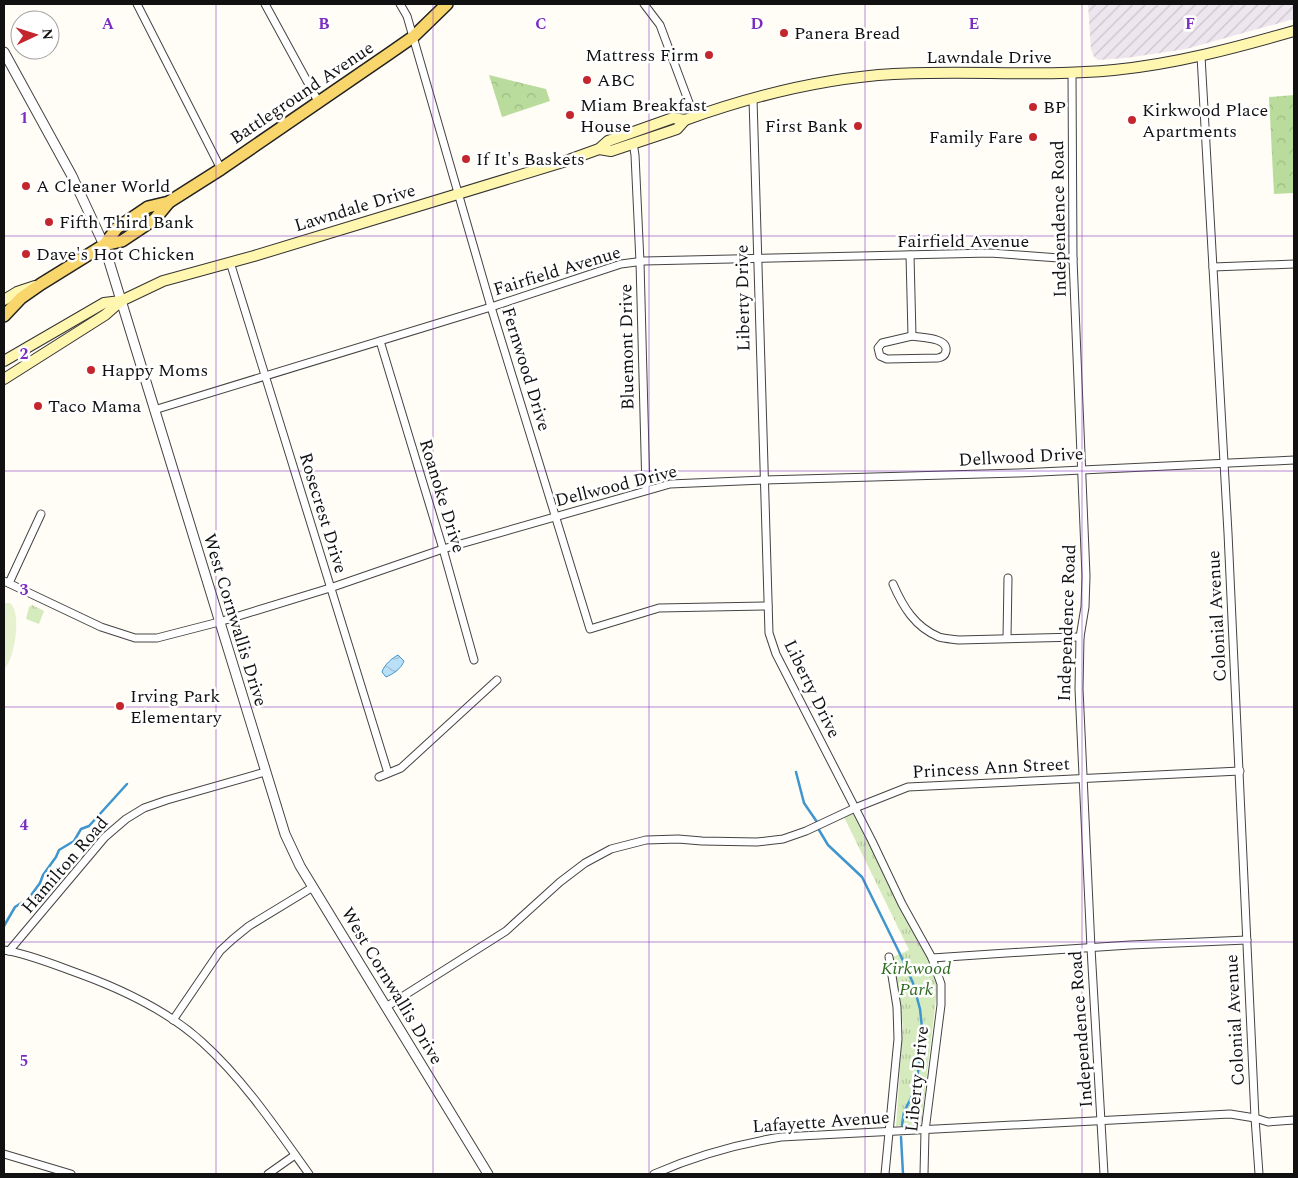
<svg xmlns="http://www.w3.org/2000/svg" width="1298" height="1178" font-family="Spectral,serif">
<defs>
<pattern id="industrial-furrows" width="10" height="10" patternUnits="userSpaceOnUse" patternTransform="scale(1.25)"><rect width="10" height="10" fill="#eee6ef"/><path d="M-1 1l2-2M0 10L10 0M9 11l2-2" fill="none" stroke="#cbc4cc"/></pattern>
<pattern id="forest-crowns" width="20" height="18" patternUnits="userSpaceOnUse" patternTransform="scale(1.25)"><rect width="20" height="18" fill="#b9dc9c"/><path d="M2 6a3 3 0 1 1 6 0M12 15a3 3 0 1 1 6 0" fill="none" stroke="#9ebc85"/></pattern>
<pattern id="park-tufts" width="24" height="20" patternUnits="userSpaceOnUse" patternTransform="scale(1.25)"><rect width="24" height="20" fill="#d5ebbd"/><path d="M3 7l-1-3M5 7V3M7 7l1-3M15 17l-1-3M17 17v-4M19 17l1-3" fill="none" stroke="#b6c8a1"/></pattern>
<pattern id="water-waves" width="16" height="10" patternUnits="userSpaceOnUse" patternTransform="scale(1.25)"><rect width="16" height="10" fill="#b9e0f7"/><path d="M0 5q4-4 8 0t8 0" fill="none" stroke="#9ebfd3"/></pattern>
</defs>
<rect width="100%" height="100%" fill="#fffdf5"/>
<!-- industrial -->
<polygon fill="url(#industrial-furrows)" points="1088,4 1294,4 1294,19 1186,49 1126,58 1098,60 1094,57 1091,50"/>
<!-- forest -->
<g fill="url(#forest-crowns)">
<polygon points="489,75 546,89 550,101 502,117"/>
<polygon points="1294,95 1294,193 1274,194 1269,97"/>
</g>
<!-- park -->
<g fill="url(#park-tufts)">
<polygon points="32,605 44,611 39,624 26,619 29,607"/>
<polygon points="853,813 932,963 935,974 937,991 921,1124 896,1126 903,1026 893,957 909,950 844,817"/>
</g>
<!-- pitch -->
<path fill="#e6f2cf" d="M 10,603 C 22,612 15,659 4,669 L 4,603 Z"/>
<!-- water -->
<path fill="url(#water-waves)" stroke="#3f96cf" d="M 398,655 L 404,661 C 401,669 393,674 386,677 L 382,672 C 384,665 392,658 398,655 Z"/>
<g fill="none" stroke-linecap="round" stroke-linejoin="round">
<!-- stream -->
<g stroke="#3f96cf" stroke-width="2.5">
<polyline points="796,772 804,803 817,822"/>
<polyline points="819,830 828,845 862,877 899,952 913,983 920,1009 923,1037 918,1072 913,1094 904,1112 902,1125"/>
<polyline points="4,926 15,907 29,898 40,883 43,875 56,857 59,850 74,841 81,829 89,826 127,784"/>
<polyline points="901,1137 903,1174"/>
</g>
<!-- minor casing -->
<g stroke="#444" stroke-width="9">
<g id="minor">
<polyline points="137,4 221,169"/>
<polyline points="265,4 319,103"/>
<polyline points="400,4 407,16 491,307 590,629 659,608 768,606"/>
<polyline points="644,4 660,25 694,116"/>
<polyline points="1201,56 1228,533 1255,1118 1259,1174"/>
<polyline points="1072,73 1073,259 1086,576 1085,607 1080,637 1079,689 1091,948 1104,1174"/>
<polyline points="753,99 769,633 776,654 872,841 902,904 932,958 941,984 941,1005 925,1131 924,1174"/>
<polyline points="633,143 635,155 640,262 646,490"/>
<polyline points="910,255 912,336"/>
<polyline points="230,262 388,773"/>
<polyline points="1213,267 1294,264"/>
<path d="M 912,336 C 921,338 948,337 946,351 C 945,356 942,357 938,358 L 887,359 L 880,356 L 878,348 L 882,343 Z"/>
<polyline points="380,341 443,549 474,660"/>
<polyline points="154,410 491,307 621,264 644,261 990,253 1073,259"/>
<polyline points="4,581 101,627 135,638 157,638 219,622 330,588 443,549 670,484 764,480 1019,473 1294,460"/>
<polyline points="9,583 41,514"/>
<path d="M 893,584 C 903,607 915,627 939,637 C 945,639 953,639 959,640 L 1080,637"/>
<polyline points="1007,638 1008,578"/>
<polyline points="379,777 401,768 497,680"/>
<path d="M 4,950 C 29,954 55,965 80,974 C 121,989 169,1012 202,1042 C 244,1080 276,1128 309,1174"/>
<polyline points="9,951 105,837 126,819 144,808 167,800 265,772"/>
<polyline points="932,958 1130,945 1247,940"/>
<polyline points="386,1007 506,931 560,882 585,863 611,849 646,840 678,839 702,841 757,842 783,839 806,831 855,808 908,787 1240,771"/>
<polyline points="173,1020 220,951 233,939 249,926 313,887"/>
<polyline points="4,1154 71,1174"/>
<polyline points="268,1174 295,1155"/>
<path d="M 654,1174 C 695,1156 737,1144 781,1137 L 1230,1114 L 1255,1118 L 1268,1122 L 1294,1120"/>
<polyline points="885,1174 898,1039 897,1007 889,957"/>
</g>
</g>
<!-- tertiary casing -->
<g stroke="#444" stroke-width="11">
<polyline id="tertiary" points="4,52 72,176 104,245 285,834 300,866 488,1174"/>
</g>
<!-- secondary casing -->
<g stroke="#333" stroke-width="12">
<g id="secondary">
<polyline points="599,149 611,151 677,129 685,120"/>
<polyline points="4,300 17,292 35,286"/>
<polyline points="4,361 104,303 121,301"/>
<path d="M 4,379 L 105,315 L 121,301 L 163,281 L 254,256 L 563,162 L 599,149 L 608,141 L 673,118 L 685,120 C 752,96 823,78 894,74 C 967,70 1041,77 1114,70 C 1175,64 1235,48 1294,31"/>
</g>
</g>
<!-- primary casing -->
<g stroke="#222" stroke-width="14">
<g id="primary">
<polyline points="104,245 117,228 148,207 169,202 221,169 390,53 413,37 447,4"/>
<polyline points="4,316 21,298 41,284 104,245 122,241 155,219 169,202"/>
</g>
</g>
<!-- minor -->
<use href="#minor" stroke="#fff" stroke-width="7"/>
<!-- tertiary -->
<use href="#tertiary" stroke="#fff" stroke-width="9"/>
<!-- secondary -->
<use href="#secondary" stroke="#fff6b0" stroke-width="10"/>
<!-- primary -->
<use href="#primary" stroke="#f9d66b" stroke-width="11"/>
</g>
<!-- grid -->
<path fill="none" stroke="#7b2cbf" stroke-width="1" stroke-opacity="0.55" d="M 216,4 L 216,1174M 433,4 L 433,1174M 649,4 L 649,1174M 865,4 L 865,1174M 1082,4 L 1082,1174M 4,236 L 1294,236M 4,471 L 1294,471M 4,707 L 1294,707M 4,942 L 1294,942"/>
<!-- markers -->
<g fill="#c4262e" stroke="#fff" stroke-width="2">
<circle cx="784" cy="33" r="5"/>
<circle cx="709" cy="55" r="5"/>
<circle cx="587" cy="80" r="5"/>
<circle cx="1033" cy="107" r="5"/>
<circle cx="570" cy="115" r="5"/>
<circle cx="1132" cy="120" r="5"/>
<circle cx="858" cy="126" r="5"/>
<circle cx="1033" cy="137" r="5"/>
<circle cx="466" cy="159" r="5"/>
<circle cx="26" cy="186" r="5"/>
<circle cx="49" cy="222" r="5"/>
<circle cx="26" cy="254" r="5"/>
<circle cx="91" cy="370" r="5"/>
<circle cx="38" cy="406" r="5"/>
<circle cx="120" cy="706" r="5"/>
</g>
<g text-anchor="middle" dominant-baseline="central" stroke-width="5" stroke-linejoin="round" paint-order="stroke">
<!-- poi labels -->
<g font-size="18" fill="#111" stroke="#fff" text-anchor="start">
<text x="794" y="33">Panera Bread</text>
<text x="699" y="55" text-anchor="end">Mattress Firm</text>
<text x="597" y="80">ABC</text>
<text x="580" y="105">Miam Breakfast<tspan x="580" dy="21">House</tspan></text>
<text x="1043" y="107">BP</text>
<text x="1142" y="110">Kirkwood Place<tspan x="1142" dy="21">Apartments</tspan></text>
<text x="848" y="126" text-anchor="end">First Bank</text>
<text x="1023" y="137" text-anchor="end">Family Fare</text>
<text x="476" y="159">If It's Baskets</text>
<text x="36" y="186">A Cleaner World</text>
<text x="59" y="222">Fifth Third Bank</text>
<text x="36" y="254">Dave's Hot Chicken</text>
<text x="101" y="370">Happy Moms</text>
<text x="48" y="406">Taco Mama</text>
<text x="130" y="696">Irving Park<tspan x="130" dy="21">Elementary</tspan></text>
</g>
<!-- street labels -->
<g font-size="18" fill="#111" stroke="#fff">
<text x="989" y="57">Lawndale Drive</text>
<text transform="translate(302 93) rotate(-34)">Battleground Avenue</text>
<text transform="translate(355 208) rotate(-17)">Lawndale Drive</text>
<text transform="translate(1059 219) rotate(-91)">Independence Road</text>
<text x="963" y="241">Fairfield Avenue</text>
<text transform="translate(557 271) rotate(-17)">Fairfield Avenue</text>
<text transform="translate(743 298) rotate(-91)">Liberty Drive</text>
<text transform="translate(627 347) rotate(-91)">Bluemont Drive</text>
<text transform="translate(526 369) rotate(73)">Fernwood Drive</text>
<text transform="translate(1021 457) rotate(-3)">Dellwood Drive</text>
<text transform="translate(616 486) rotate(-14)">Dellwood Drive</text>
<text transform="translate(442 496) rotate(73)">Roanoke Drive</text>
<text transform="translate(323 513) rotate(73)">Rosecrest Drive</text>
<text transform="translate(1217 616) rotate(-93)">Colonial Avenue</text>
<text transform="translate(235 620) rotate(73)">West Cornwallis Drive</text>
<text transform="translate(1067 623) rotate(-88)">Independence Road</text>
<text transform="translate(812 689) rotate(64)">Liberty Drive</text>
<text transform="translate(991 768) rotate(-3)">Princess Ann Street</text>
<text transform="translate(65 865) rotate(-49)">Hamilton Road</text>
<text transform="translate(392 986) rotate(59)">West Cornwallis Drive</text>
<text transform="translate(1235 1020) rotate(-93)">Colonial Avenue</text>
<text transform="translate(1081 1029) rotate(-94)">Independence Road</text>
<text transform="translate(917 1079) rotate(-84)">Liberty Drive</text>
<text transform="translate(821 1122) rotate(-4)">Lafayette Avenue</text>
</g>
<!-- park labels -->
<g font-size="18" font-style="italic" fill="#2f6b1f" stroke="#fff">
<text x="916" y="968">Kirkwood<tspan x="916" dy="21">Park</tspan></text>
</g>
</g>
<g font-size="16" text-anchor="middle" font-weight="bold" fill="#7b2cbf" stroke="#fff" stroke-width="5" stroke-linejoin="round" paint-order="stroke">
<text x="108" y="29">A</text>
<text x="324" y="29">B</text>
<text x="541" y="29">C</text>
<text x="757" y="29">D</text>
<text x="974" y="29">E</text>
<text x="1190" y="29">F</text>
<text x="24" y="123">1</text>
<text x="24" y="359">2</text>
<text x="24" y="595">3</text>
<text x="24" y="830">4</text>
<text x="24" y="1066">5</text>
</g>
<!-- border -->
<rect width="1298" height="1178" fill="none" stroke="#111111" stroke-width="10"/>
<!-- north arrow -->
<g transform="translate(35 35) rotate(86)"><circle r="24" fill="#ffffff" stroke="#a0a0a0"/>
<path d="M0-4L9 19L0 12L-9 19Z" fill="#c4262e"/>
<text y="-8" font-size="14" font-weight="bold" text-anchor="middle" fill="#111111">N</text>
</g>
</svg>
